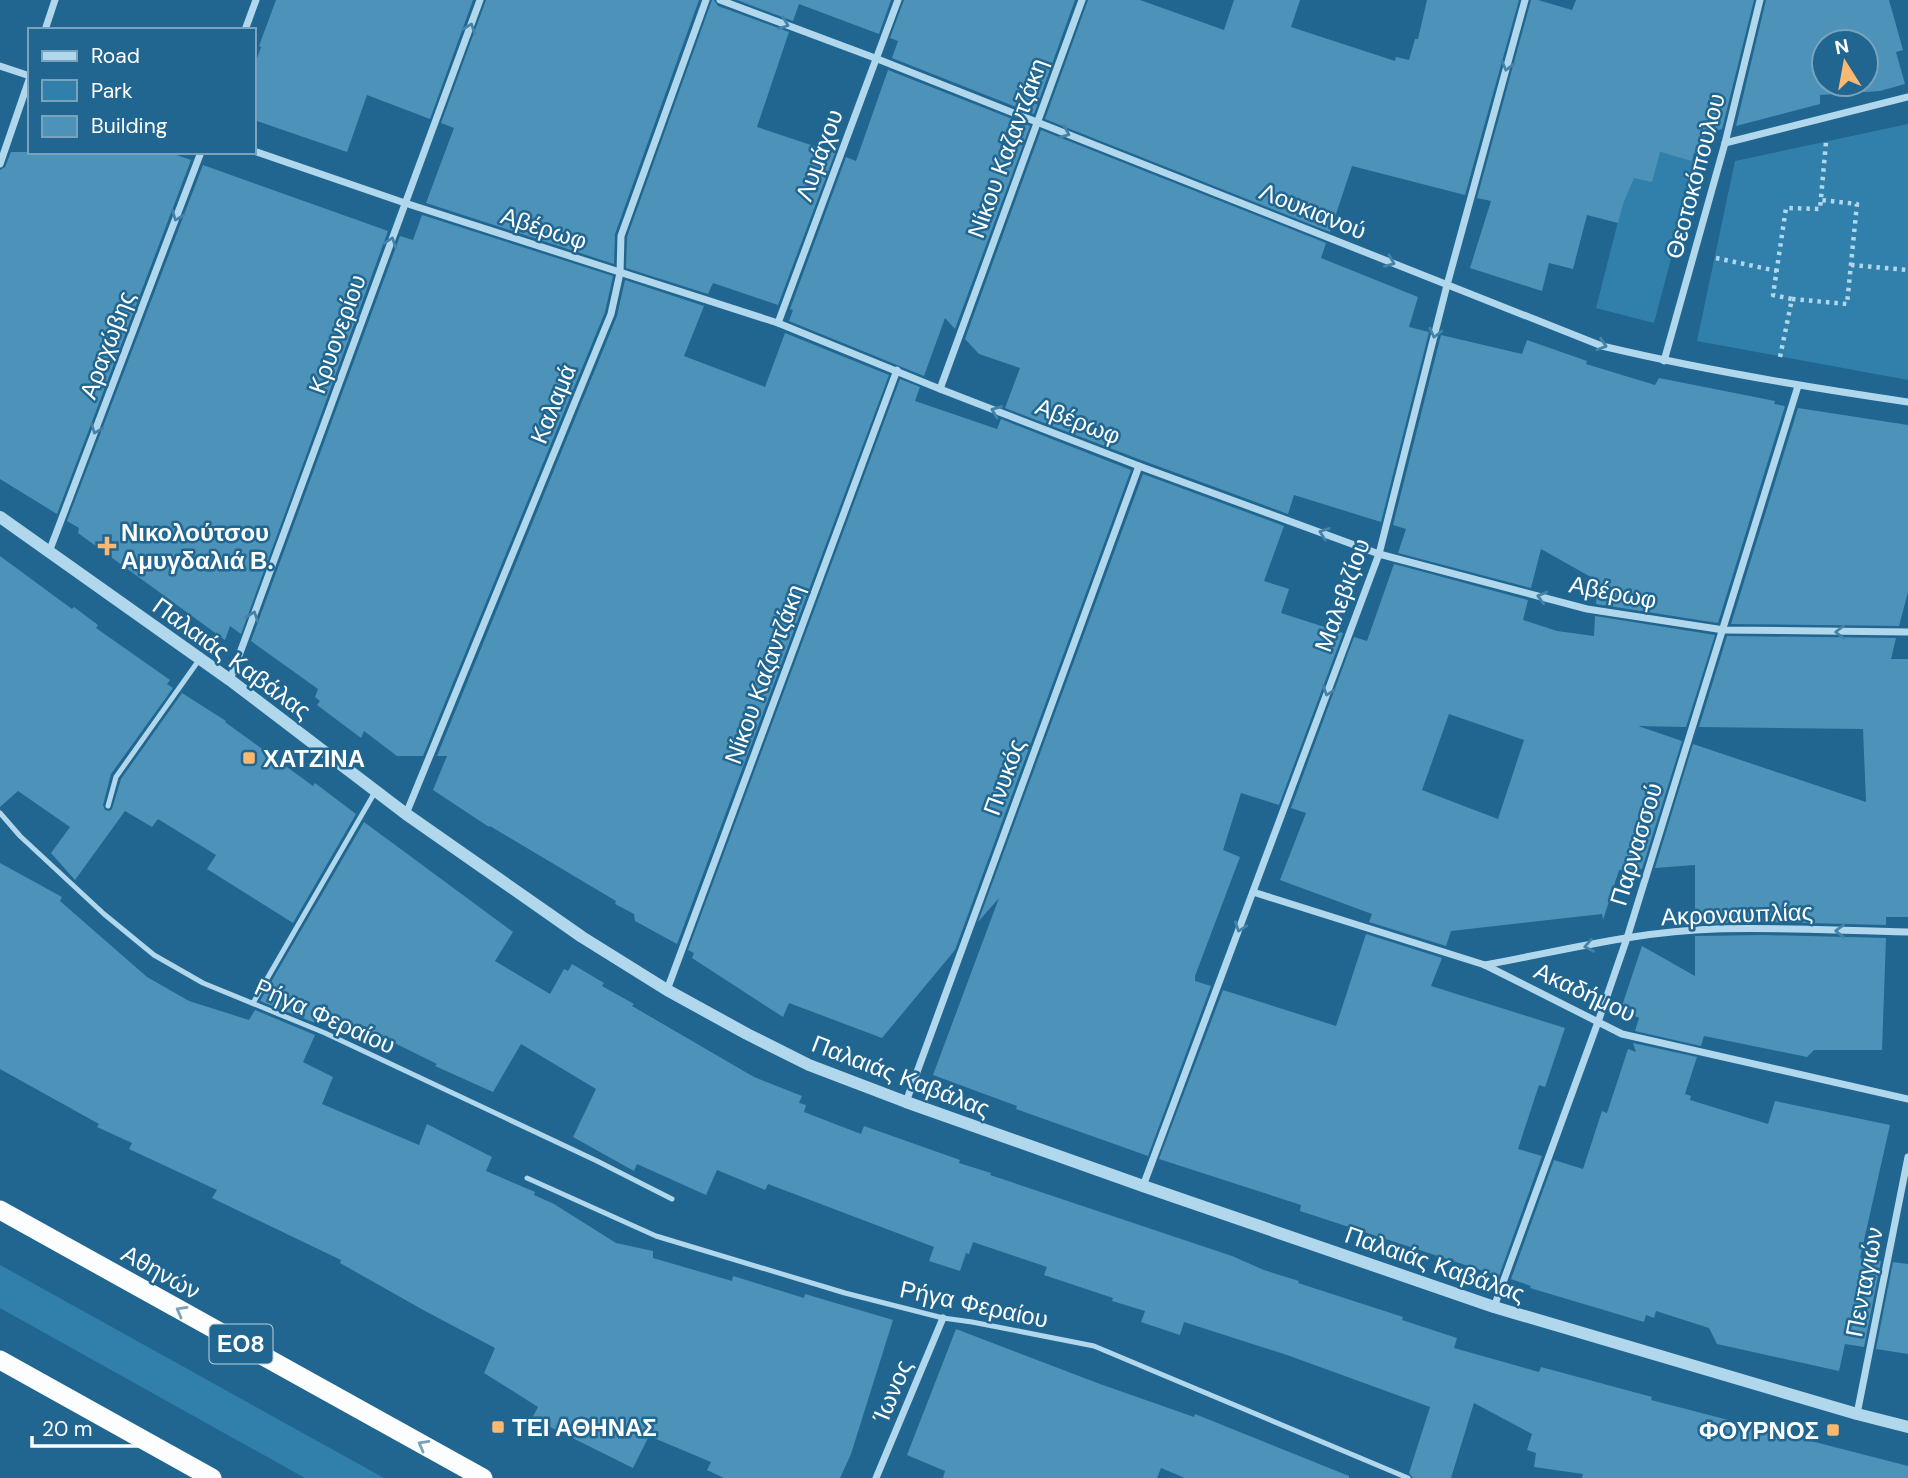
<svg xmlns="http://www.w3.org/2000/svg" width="1908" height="1478" font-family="'DM Sans',sans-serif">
<rect width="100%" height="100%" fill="#206690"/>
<!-- green -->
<g fill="#3180ac">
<polygon points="1908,124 1908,380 1697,341 1735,161"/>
<polygon points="1637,147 1697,161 1654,323 1596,308"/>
<polygon points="0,1265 384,1478 305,1478 0,1308"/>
</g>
<!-- building -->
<g fill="#4d92b9" fill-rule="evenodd">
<polygon points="276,0 473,0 430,119 367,95 347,152 254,120 254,67 261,47 259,46"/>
<polygon points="486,0 699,0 615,234 614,264 426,203 454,128 441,123"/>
<polygon points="712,0 714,0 718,6 789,32 757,127 835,153 778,305 713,283 708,294 626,268 627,237"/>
<polygon points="737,0 891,0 879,34 799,4 793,21"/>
<polygon points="904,0 1075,0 1034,114 892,58 898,41 890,38"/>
<polygon points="1088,0 1140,0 1224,30 1234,0 1300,0 1291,27 1395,61 1396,57 1409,60 1415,39 1418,39 1427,0 1519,0 1465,195 1352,166 1330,232 1045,119"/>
<polygon points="1531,0 1538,0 1572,10 1576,0 1754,0 1722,129 1706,133 1701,154 1694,153 1692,161 1660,152 1652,182 1634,178 1623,204 1618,223 1587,215 1573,269 1549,263 1542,291 1470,268 1491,201 1477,198"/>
<path d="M 1766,0 L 1889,0 L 1903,50 L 1896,52 L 1905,84 L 1880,91 L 1820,95 L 1820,104 L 1736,126 ZM 1824,42 L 1866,42 L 1866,84 L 1824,84 Z"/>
<polygon points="888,70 1030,126 955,329 945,318 924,376 789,321 793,310 790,309 846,157 856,161"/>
<polygon points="1041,130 1326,243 1321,258 1418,297 1409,327 1429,332 1381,522 1294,495 1288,514 1141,460 1005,408 1020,368 979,354 965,339"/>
<polygon points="11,152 168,152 191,160 57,514 0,479 0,170 5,167"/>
<polygon points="203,165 388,231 241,634 230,626 225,640 78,533 79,528 67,521"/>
<polygon points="422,215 613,276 605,312 423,756 397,756 364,731 361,738 317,705 320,701 315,697 318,689 251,641 400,236 413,240"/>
<polygon points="625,280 704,306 684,356 765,387 785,333 889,375 677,944 635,921 634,914 615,904 616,901 490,826 489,827 433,790 447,756 437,756 617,316"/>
<polygon points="1441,335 1522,354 1527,340 1587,361 1586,364 1655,385 1659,378 1775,401 1774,404 1785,406 1718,623 1596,604 1598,581 1541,549 1531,588 1398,553 1406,529 1393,525"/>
<polygon points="900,379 920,387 915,401 997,429 1001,419 1131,470 955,950 882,1038 789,1003 783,1017 692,958 694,953 688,950"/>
<polygon points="1798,408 1908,425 1908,592 1899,626 1731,624"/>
<polygon points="1143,474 1284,526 1264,581 1289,589 1281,613 1343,633 1279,805 1241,793 1223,850 1240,857 1195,976 1195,981 1211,986 1148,1156 1016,1109 1017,1106 933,1075 999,898 978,922"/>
<polygon points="0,556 72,609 74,607 98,625 96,628 170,680 167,684 173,688 111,774 103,805 105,810 109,811 112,809 121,779 182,693 226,721 225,722 313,786 315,783 356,814 293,923 207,869 216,855 158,819 152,827 125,811 75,880 51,853 70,827 18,791 0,807"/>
<path d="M 1394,564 L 1528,600 L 1523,620 L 1557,631 L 1594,636 L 1595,616 L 1715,635 L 1686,727 L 1638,726 L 1682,741 L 1642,869 L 1619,870 L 1603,920 L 1602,914 L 1451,931 L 1446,946 L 1369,922 L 1372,914 L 1280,880 L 1306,813 L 1291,808 L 1354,637 L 1367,641 ZM 1449,714 L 1524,740 L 1498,819 L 1422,790 Z"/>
<polygon points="1727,636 1896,638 1891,659 1908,659 1908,917 1886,917 1886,925 1764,922 1695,924 1695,865 1655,868 1693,744 1866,802 1863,729 1699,727"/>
<polygon points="364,822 513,932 495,961 550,994 564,969 568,971 572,964 604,983 602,986 634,1004 632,1006 754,1077 802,1096 799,1103 806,1105 804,1112 861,1134 864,1126 960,1160 959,1163 991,1173 990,1175 1232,1256 1264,1270 1299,1281 1298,1283 1403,1317 1402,1320 1457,1338 1454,1348 1539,1372 1541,1367 1652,1397 1651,1400 1908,1466 1908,1478 1582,1478 1583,1474 1534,1467 1536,1453 1527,1450 1532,1434 1474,1403 1451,1478 1413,1478 1409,1473 1430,1407 1287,1355 1184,1322 1180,1335 1141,1322 1145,1311 1112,1301 1113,1298 1044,1275 1047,1267 973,1242 969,1254 966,1253 960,1271 929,1261 934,1247 768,1184 765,1190 717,1170 706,1195 637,1164 634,1171 573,1137 596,1089 521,1044 493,1092 435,1066 437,1064 356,1024 353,1031 323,1018 320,1025 260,1001"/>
<polygon points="0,863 62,897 60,901 147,977 189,1001 249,1020 255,1010 315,1035 303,1062 333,1077 322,1104 419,1145 427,1124 492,1157 486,1171 535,1192 534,1195 554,1204 616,1243 653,1251 653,1258 732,1281 733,1276 804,1298 805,1294 893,1320 851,1454 840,1478 724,1478 707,1470 711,1462 649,1436 633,1468 532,1418 538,1407 484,1373 495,1348 425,1311 340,1263 341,1260 212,1198 217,1190 129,1149 132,1143 97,1127 99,1124 0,1069"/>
<polygon points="1366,934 1442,958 1431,986 1565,1028 1545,1087 1539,1085 1518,1149 1542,1156 1499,1276 1300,1211 1301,1205 1159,1159 1223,990 1336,1026"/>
<polygon points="1764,935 1886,938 1882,1050 1814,1050 1807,1057 1704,1036 1701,1046 1635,1031 1639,1018 1621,1009 1642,946 1695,976 1695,936"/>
<polygon points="1633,1043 1697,1057 1685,1094 1691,1096 1690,1100 1768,1124 1775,1101 1890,1125 1860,1258 1881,1261 1864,1347 1845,1344 1839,1371 1717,1344 1709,1328 1656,1311 1654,1318 1646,1315 1644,1322 1530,1288 1531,1286 1511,1279 1554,1160 1583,1169 1602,1111 1607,1113 1628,1049 1636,1052"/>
<polygon points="1893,1262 1908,1264 1908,1354 1876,1349"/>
<polygon points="956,1329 1100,1384 1194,1417 1195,1414 1349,1476 1349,1478 1185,1478 1161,1468 1157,1478 943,1478 945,1471 907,1455"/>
</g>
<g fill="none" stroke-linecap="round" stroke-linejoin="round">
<!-- path -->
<g stroke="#b1d7ed" stroke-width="4.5" stroke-dasharray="3.5 5" stroke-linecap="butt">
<polyline points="1716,258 1777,271"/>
<polyline points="1851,265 1908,270"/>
<polyline points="1792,299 1847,304 1857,204 1821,200"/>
<polyline points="1780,357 1792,299 1773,295 1786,208 1820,209 1826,142"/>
</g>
<!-- service -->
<g stroke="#b1d7ed" stroke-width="5">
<polyline points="108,806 116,777 199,660"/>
<polyline points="0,813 20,836 104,914 154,955 203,983 325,1033 597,1161 672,1199"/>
<polyline points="253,1003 375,792"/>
<polyline points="527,1178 656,1236 845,1293 943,1318 972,1322 1094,1346 1408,1478"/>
</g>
<!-- minor -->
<g stroke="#b1d7ed" stroke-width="7">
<path d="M 720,0 L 875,58 L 1602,346 C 1703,370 1805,387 1908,402"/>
<polyline points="45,30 55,0"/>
<polyline points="245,30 256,0"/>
<polyline points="0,66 30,76"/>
<polyline points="1725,143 1908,97"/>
<polyline points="254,151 405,203 778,323 940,389 1139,466 1379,554 1587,609 1724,630 1908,632"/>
<polyline points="0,164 30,77"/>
<polyline points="778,323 898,0"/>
<polyline points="1664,361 1725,143 1760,0"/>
<polyline points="940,389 1082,0"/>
<polyline points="49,552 201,152"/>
<polyline points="230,680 480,0"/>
<polyline points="406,814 611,314 620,273 621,236 706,0"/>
<polyline points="1253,892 1485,965 1622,1034 1908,1099"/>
<path d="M 1485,965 C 1561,951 1638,931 1716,929 C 1780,927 1844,931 1908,932"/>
<polyline points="667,990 897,370"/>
<polyline points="906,1102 1139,466"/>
<polyline points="1143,1186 1379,554 1447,285 1525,0"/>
<polyline points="1494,1307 1598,1022 1627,938 1798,386"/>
<polyline points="1857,1414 1908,1157"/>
<polyline points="876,1478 943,1318"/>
</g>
<!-- tertiary -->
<polyline stroke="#b1d7ed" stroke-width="12" points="0,517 230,680 406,814 582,937 667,990 747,1034 809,1065 906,1102 1143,1186 1494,1307 1857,1414 1908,1427"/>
<!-- trunk -->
<g stroke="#fbfdff" stroke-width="19">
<polyline points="0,1210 483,1478"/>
<polyline points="0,1360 212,1478"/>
</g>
</g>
<!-- one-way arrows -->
<defs><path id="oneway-chevron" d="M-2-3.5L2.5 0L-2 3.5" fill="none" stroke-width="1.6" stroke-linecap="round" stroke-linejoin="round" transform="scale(1.75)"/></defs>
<g stroke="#4482a7">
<use href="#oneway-chevron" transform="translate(784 24) rotate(20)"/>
<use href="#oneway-chevron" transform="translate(470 28) rotate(-70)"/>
<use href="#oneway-chevron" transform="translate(1507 66) rotate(105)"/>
<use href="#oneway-chevron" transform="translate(1065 133) rotate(22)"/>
<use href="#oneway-chevron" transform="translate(177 216) rotate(111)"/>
<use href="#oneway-chevron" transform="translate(391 242) rotate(-70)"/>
<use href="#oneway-chevron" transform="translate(1390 262) rotate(22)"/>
<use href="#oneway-chevron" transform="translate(1435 333) rotate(104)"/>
<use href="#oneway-chevron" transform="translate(1602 345) rotate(18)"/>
<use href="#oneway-chevron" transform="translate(996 411) rotate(-159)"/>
<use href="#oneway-chevron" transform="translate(96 429) rotate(111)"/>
<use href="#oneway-chevron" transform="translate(1324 533) rotate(-160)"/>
<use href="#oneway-chevron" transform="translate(1542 597) rotate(-165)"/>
<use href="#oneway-chevron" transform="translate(253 616) rotate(-70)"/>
<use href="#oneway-chevron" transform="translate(1840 632) rotate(-180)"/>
<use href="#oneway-chevron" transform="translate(1328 691) rotate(110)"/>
<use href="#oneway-chevron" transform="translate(1240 927) rotate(110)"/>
<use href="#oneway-chevron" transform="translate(1840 931) rotate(-179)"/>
<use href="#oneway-chevron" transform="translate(1589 946) rotate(169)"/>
</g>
<g stroke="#78a2bc">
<use href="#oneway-chevron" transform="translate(181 1311) rotate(-151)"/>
<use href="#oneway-chevron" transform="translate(423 1445) rotate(-151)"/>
</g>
<!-- markers -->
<g fill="#fab972" stroke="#206690" stroke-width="2.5">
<path d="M103.5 535.5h7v7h7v7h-7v7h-7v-7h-7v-7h7z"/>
<rect x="242" y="751" width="14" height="14" rx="3.5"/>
<rect x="491" y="1420" width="14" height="14" rx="3.5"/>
<rect x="1826" y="1423" width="14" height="14" rx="3.5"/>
</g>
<g text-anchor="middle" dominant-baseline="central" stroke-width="5" stroke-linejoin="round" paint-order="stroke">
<!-- shield labels -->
<rect fill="#206690" stroke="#bcd1de" stroke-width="2" x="209.5" y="1324.5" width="63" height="39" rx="5"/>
<g font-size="23" font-weight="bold" fill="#fff">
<text x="241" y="1344">ΕΟ8</text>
</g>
<!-- street labels -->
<g font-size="24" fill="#fff" stroke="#206690">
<text transform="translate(1007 148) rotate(-70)">Νίκου Καζαντζάκη</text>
<text transform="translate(819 155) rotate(-70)">Λυμάχου</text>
<text transform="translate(1695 176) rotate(-75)">Θεοτοκόπουλου</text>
<text transform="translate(1313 211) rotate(22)">Λουκιανού</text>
<text transform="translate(544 228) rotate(18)">Αβέρωφ</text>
<text transform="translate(337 334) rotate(-70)">Κρυονερίου</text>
<text transform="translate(107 345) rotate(-69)">Αραχώβης</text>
<text transform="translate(553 404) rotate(-68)">Καλαμά</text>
<text transform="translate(1078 421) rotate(21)">Αβέρωφ</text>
<text transform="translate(1613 592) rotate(11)">Αβέρωφ</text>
<text transform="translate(1342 595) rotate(-70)">Μαλεβιζίου</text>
<text transform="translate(232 658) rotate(36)">Παλαιάς Καβάλας</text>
<text transform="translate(764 674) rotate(-70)">Νίκου Καζαντζάκη</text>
<text transform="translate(1004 777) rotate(-70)">Πνυκός</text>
<text transform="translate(1636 844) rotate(-73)">Παρνασσού</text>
<text transform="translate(1737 914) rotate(-2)">Ακροναυπλίας</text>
<text transform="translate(1585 992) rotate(25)">Ακαδήμου</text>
<text transform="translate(325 1016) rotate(24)">Ρήγα Φεραίου</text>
<text transform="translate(901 1076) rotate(21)">Παλαιάς Καβάλας</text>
<text transform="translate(1435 1264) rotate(19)">Παλαιάς Καβάλας</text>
<text transform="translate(161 1272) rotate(29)">Αθηνών</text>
<text transform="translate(1864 1282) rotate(-79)">Πενταγιών</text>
<text transform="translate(974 1304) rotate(12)">Ρήγα Φεραίου</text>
<text transform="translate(892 1391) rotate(-67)">Ίωνος</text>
</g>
<!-- poi labels -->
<g font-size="24" font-weight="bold" fill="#fff" stroke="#206690" text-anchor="start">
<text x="121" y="532">Νικολούτσου<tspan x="121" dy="28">Αμυγδαλιά Β.</tspan></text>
<text x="263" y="758">ΧΑΤΖΙΝΑ</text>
<text x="512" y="1427">ΤΕΙ ΑΘΗΝΑΣ</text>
<text x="1819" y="1430" text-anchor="end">ΦΟΥΡΝΟΣ</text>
</g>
</g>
<!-- legend -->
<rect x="28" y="28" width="228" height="126" fill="#206690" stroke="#79a3bc" stroke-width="2"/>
<rect x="42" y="51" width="35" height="10" fill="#b1d7ed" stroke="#79a3bc" stroke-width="2"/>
<text x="91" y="63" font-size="21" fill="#ffffff">Road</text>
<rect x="42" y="80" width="35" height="21" fill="#3180ac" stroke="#79a3bc" stroke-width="2"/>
<text x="91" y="98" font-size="21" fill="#ffffff">Park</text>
<rect x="42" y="116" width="35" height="21" fill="#4d92b9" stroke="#79a3bc" stroke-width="2"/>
<text x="91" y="133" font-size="21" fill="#ffffff">Building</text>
<!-- north arrow -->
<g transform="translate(1845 63) rotate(349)"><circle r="33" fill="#206690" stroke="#79a3bc" stroke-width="2"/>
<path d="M0-5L12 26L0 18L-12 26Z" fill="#fab972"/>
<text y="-10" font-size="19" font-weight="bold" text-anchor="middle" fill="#ffffff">N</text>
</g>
<!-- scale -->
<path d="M32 1436v10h121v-10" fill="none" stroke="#ffffff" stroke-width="3.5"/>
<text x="42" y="1436" font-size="21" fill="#ffffff" stroke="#206690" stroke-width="5" paint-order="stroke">20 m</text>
</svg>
